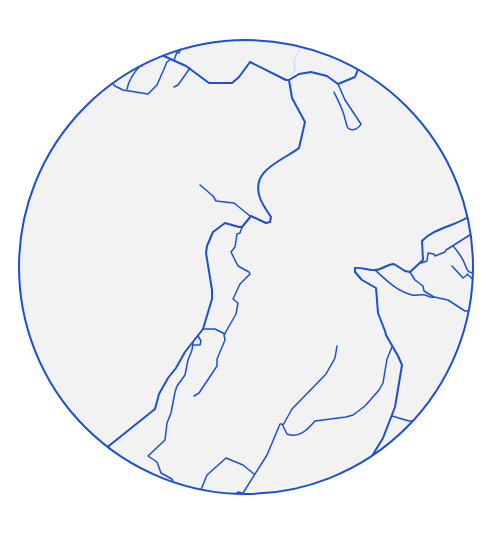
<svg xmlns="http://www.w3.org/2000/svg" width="492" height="535" font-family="Lora,serif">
<rect width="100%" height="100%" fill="#f2f2f2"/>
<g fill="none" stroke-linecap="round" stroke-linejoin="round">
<!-- stream -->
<polyline stroke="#bfd3fe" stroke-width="1" points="293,73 295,70 294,60 302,45"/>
<!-- minor -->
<g stroke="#1d4ed8" stroke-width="1.5">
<polyline points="174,60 177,52 179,53 182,46"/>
<polyline points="113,84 115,86 123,90 148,94 157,85 167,62 171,59"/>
<polyline points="174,87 178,85 190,68"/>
<path d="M 127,89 C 129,79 134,72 141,65 L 142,66 L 146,58"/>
<path d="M 334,92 C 338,101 343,109 345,119 C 346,121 346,126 348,128 C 353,132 359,128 361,124 L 345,100 L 338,84"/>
<polyline points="200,185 213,196 216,201 234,203 250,216"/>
<path d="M 453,246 C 457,250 460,255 463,260 C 468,270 465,274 479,273"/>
<polyline points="421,263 427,261 428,253 434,254 435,256 445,252 446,250 473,233"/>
<polyline points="452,266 463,278 467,275"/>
<path d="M 375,270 C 387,281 397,291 412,295 C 416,296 420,294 425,295 C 429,296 430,298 434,297"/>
<polyline points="410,272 415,280 423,286 424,291 434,297 448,300 465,311 471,311"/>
<polyline points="467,274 476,282"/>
<polyline points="203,329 215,329 225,334"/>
<polyline points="193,345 200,345 201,341 198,336"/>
<polyline points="194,396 199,393 217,366 217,359 225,340 224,335 236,314 238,303 233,299 240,284 250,274 249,272 238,266 231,252 235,247 237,234 240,233 242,227"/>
<polyline points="392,416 409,421 419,421"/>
<polyline points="283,425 292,409 326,374 335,358 337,346"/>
<polyline points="156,483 160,480 174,483"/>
<polyline points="175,487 172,479 161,473 157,462 148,456 165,440 167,423 171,413 175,392 177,386 185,375 188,360 192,350 193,343"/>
<polyline points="200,492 207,475 226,458 243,465 254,474"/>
<polyline points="231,499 238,492 242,493"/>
<path d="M 248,501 L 243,493 L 267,455 L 280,424 L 282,424 L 287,434 C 299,439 308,429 315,421 L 346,417 L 353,415 L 365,406 L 379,390 L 383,383 L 387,359 L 392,347"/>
</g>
<!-- tertiary -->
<g stroke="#1d4ed8" stroke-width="2">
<polyline points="155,52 186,66 209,83 232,83 239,77 250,62 286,80 289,80 299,74 311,72 327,76 338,84 355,77 359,67"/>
<path d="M 105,449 L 155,409 L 159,394 L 168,378 L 176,368 L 185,352 L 203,329 L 212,299 L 212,290 L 206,253 L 207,246 L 213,232 L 225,223 L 239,227 L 242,227 L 251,216 L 266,223 L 270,222 L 271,217 C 267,211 262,204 260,198 C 250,170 282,161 299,148 L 305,122 L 292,98 L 289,80"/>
<path d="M 369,461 L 383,438 L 395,407 L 402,365 L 398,356 L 386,335 L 385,331 L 378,313 L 376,288 L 362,280 L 355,272 L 355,268 C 362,267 369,271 375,270 C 382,270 387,264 394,264 L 405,271 L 410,272 L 423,260 L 422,241 C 434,228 455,226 470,216"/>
</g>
</g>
<!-- crop -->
<path d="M0 0H492V535H0ZM19 267a227 227 0 1 1 454 0a227 227 0 1 1-454 0Z" fill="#fff" fill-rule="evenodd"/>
<path fill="none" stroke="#1d4ed8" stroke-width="2" d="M19 267a227 227 0 1 1 454 0a227 227 0 1 1-454 0Z"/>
</svg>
